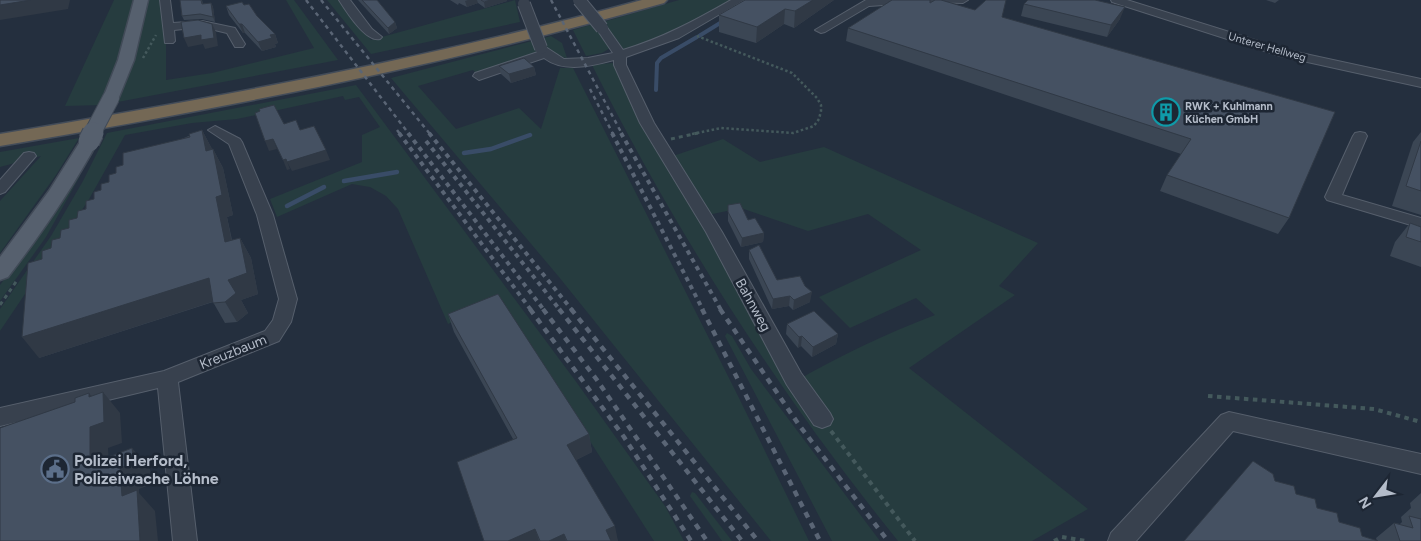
<svg xmlns="http://www.w3.org/2000/svg" width="1421" height="541" font-family="Figtree,sans-serif">
<rect width="100%" height="100%" fill="#242f3e"/>
<!-- green -->
<g fill="#263c3f">
<polygon points="114,0 162,0 166,40 166,80 212,73 314,48 286,0 294,0 338,60 102,105 65,106"/>
<polygon points="327,0 340,0 371,40 515,0 520,22 371,54"/>
<polygon points="679,0 731,0 672,33 624,50 603,22"/>
<polygon points="593,24 610,48 602,53 586,56 573,30"/>
<polygon points="551,36 562,43 567,58 534,54 477,74 473,70 418,86 456,129 519,108 541,129 560,68 573,68 738,396 809,541 771,541 559,277 391,78"/>
<path d="M 612,63 L 616,65 L 793,383 C 838,356 886,334 935,315 L 916,298 L 850,328 L 819,297 L 921,250 L 868,214 L 808,231 L 741,208 L 708,215 L 670,157 L 723,139 L 760,162 L 824,147 L 1038,243 L 999,286 L 1015,295 L 909,368 L 1088,509 L 1032,541 L 898,541 C 780,395 676,233 592,65 Z"/>
<polygon points="356,85 577,383 665,506 684,541 654,541 500,301 448,324 398,209 386,196 370,187 352,184 277,217 270,199 362,162 362,135 380,127 359,97 345,100 343,96 237,119 192,123 125,135 88,201 0,331 0,309 51,236 83,181 107,133"/>
<polygon points="79,138 56,175 0,253 0,201 41,156 0,167 0,152"/>
<polygon points="77,176 80,176 46,237 0,301 0,285 34,240"/>
<polygon points="727,333 732,336 751,369 880,541 832,541 725,336"/>
<polygon points="692,492 695,493 732,541 722,541 690,496"/>
</g>
<g fill="none" stroke-linecap="round" stroke-linejoin="round">
<!-- stream-far1 -->
<g stroke="#394c67" stroke-width="4">
<polyline points="699,36 725,20"/>
<polyline points="656,90 657,63 661,58 697,37"/>
</g>
<!-- stream -->
<g stroke="#394c67" stroke-width="4.5">
<polyline points="464,153 491,149 530,135"/>
<polyline points="344,181 397,172"/>
<polyline points="287,206 324,187"/>
</g>
<!-- minor casing -->
<g stroke="#565f6c" stroke-width="2">
<g id="minor">
<polygon points="160,0 170,0 173,23 202,21 235,28 245,44 243,47 235,47 227,33 202,27 174,30 175,41 173,43 165,43"/>
<path d="M 339,0 L 350,0 L 372,29 L 382,37 L 380,39 C 366,43 346,11 339,0 Z"/>
<path d="M 731,0 L 744,0 L 679,38 L 626,57 L 626,65 L 654,123 L 722,232 L 801,373 L 830,413 L 833,419 L 830,425 L 822,428 L 814,425 L 787,385 L 706,232 L 640,123 L 614,65 L 614,60 C 591,66 564,73 544,58 L 479,80 L 473,76 L 475,73 L 538,52 L 535,48 L 541,44 L 564,59 L 588,58 L 613,53 L 596,28 L 602,25 L 606,26 L 623,50 C 663,38 696,20 731,0 Z"/>
<polygon points="866,0 968,0 963,3 926,2 869,6 825,32 821,33 815,30"/>
<polygon points="1111,0 1127,0 1287,50 1421,79 1421,87 1280,56 1112,2"/>
<polygon points="215,126 240,139 242,142 273,215 297,299 291,322 279,341 178,382 197,541 173,541 158,388 0,426 0,408 164,371 265,331 273,320 279,299 257,215 229,144 208,130"/>
<polygon points="1360,132 1365,133 1367,136 1342,195 1421,218 1421,228 1327,200 1325,197 1353,136 1355,133"/>
<polygon points="29,152 34,153 36,156 5,192 0,194 0,180 24,153"/>
<polygon points="1229,412 1421,454 1421,474 1233,431 1136,541 1108,541 1111,533 1221,415"/>
</g>
</g>
<!-- major casing -->
<g stroke="#414a57" stroke-width="3">
<g id="major">
<polygon points="134,0 148,0 134,60 117,102 105,102 103,98 118,60"/>
<path d="M 89,136 L 95,137 L 98,141 C 72,189 41,234 8,277 L 0,280 L 0,257 L 49,191 L 83,137 Z"/>
</g>
</g>
<!-- highway casing -->
<g stroke="#434c59" stroke-width="3">
<path id="highway" d="M 642,0 L 667,0 L 664,3 C 446,65 224,108 0,146 L 0,134 C 216,98 431,58 642,0 Z"/>
</g>
<!-- path-far2 -->
<g stroke="#44595c" stroke-width="2.5" stroke-dasharray="2.5 2.5" stroke-linecap="butt">
<polyline points="143,58 156,35"/>
<polyline points="692,134 721,128 793,133 814,126 819,119 821,111 821,105 817,98 792,73 697,36"/>
</g>
<!-- path-far1 -->
<g stroke="#44595c" stroke-width="3" stroke-dasharray="4 4" stroke-linecap="butt">
<polyline points="671,139 698,133"/>
<polyline points="0,305 18,279"/>
</g>
<!-- path -->
<g stroke="#44595c" stroke-width="4" stroke-dasharray="4.5 4.5" stroke-linecap="butt">
<polyline points="1208,396 1374,409 1421,422"/>
<polyline points="831,431 915,541"/>
<polyline points="1054,541 1062,537 1086,541"/>
</g>
<!-- minor -->
<use href="#minor" fill="#38414e" fill-rule="evenodd"/>
<!-- major -->
<use href="#major" fill="#56606e" fill-rule="evenodd"/>
<!-- highway -->
<use href="#highway" fill="#746855" fill-rule="evenodd"/>
<!-- rail-far2 -->
<g stroke="#5a6575" stroke-width="2.5" stroke-dasharray="4 4" stroke-linecap="butt">
<polyline points="306,0 409,134"/>
<polyline points="321,0 430,134"/>
<polyline points="551,0 622,134"/>
<polyline points="590,89 613,134"/>
<polyline points="397,130 400,134"/>
</g>
<!-- rail-far1 -->
<g stroke="#5a6575" stroke-width="4" stroke-dasharray="4.5 4.5" stroke-linecap="butt">
<polyline points="399,133 531,310"/>
<polyline points="408,133 544,310"/>
<polyline points="429,133 572,310"/>
<polyline points="612,133 703,310"/>
<polyline points="621,133 721,310"/>
<polyline points="426,141 560,310"/>
</g>
<!-- rail -->
<g stroke="#5a6575" stroke-width="4.5" stroke-dasharray="6 6" stroke-linecap="butt">
<polyline points="530,309 624,437 691,541"/>
<polyline points="543,309 597,380 707,541"/>
<polyline points="559,309 742,541"/>
<polyline points="571,309 758,541"/>
<polyline points="702,309 820,541"/>
<polyline points="720,309 799,425 888,541"/>
</g>
<!-- minor-bridge casing -->
<g stroke="#565f6c" stroke-width="14" stroke-linecap="butt">
<g id="minor-bridge">
<polyline points="579,0 602,28"/>
<polyline points="524,4 541,48"/>
</g>
</g>
<!-- major-bridge-far1 casing -->
<g stroke="#414a57" stroke-width="18" stroke-linecap="butt">
<polyline id="major-bridge-far1" points="92,134 111,98"/>
</g>
<!-- major-bridge casing -->
<g stroke="#414a57" stroke-width="23" stroke-linecap="butt">
<polyline id="major-bridge" points="89,141 93,133"/>
</g>
<!-- minor-bridge -->
<use href="#minor-bridge" stroke="#38414e" stroke-width="12"/>
<!-- major-bridge-far1 -->
<use href="#major-bridge-far1" stroke="#56606e" stroke-width="16"/>
<!-- major-bridge -->
<use href="#major-bridge" stroke="#56606e" stroke-width="21"/>
</g>
<!-- wall -->
<g fill="#3b4654">
<polygon points="180,0 202,0 203,4 211,3 213,7 215,22 202,19 184,20 182,16"/>
<polygon points="358,0 377,0 395,22 397,28 389,34"/>
<polygon points="450,0 507,0 507,1 485,8 478,3 467,7 459,3 458,5"/>
<polygon points="834,0 794,28 784,24 756,43 719,32 719,15"/>
<polygon points="1266,0 1279,0 1275,3"/>
<polygon points="930,3 975,10 1335,112 1289,218 1278,234 1160,191 1167,175 1181,154 846,41 848,28"/>
<polygon points="1024,4 1120,19 1107,37 1021,16"/>
<polygon points="244,5 275,34 278,43 275,44 276,47 262,51 245,33 243,33 229,15 226,6"/>
<polygon points="499,66 534,67 536,75 511,83 501,74"/>
<polygon points="202,130 212,149 213,149 223,168 233,215 227,217 232,240 240,238 251,258 258,294 241,300 248,313 237,322 225,323 213,302 39,358 42,259 123,165"/>
<polygon points="1421,132 1421,215 1392,206 1413,142"/>
<polygon points="728,205 748,220 764,233 763,242 741,247 728,221"/>
<polygon points="1410,223 1421,227 1421,267 1390,256 1395,242"/>
<polygon points="749,250 777,280 810,302 793,310 789,306 772,309 749,259"/>
<polygon points="448,314 589,434 592,452 576,460 618,541 484,541 513,439 454,332"/>
<polygon points="787,324 838,334 836,344 812,357 801,346 798,348 786,334"/>
<polygon points="1275,481 1362,536 1377,541 1376,538 1394,523 1400,524 1402,522 1401,517 1411,508 1410,503 1421,493 1421,541 1184,541"/>
</g>
<!-- shaded-wall -->
<g fill="#303945">
<polygon points="31,0 70,0 68,9 0,20 0,5"/>
<polygon points="468,0 477,0 478,3 467,7 465,1"/>
<polygon points="490,0 507,0 507,1 485,8 484,2"/>
<polygon points="813,0 834,0 794,28 795,11"/>
<polygon points="211,3 213,7 215,22 213,17"/>
<polygon points="1125,7 1120,19 1107,37 1111,25"/>
<polygon points="785,9 784,24 756,43 757,27"/>
<polygon points="395,22 397,28 389,34 388,28"/>
<polygon points="212,24 216,32 218,46 205,49 203,44 188,47 184,38"/>
<polygon points="239,24 242,24 245,33 243,33"/>
<polygon points="275,34 278,43 275,44 276,47 262,51 258,42 270,35"/>
<polygon points="534,67 536,75 511,83 509,74"/>
<polygon points="202,130 212,149 206,151"/>
<polygon points="273,139 277,149 269,151 265,141"/>
<polygon points="213,149 223,168 233,215 227,217 236,263 225,242 216,197"/>
<polygon points="326,150 330,160 292,171 287,162"/>
<polygon points="286,159 290,169 287,170 283,160"/>
<polygon points="764,233 763,242 741,247 742,238"/>
<polygon points="240,238 251,258 258,294 241,300 248,313 237,322 225,302 228,280"/>
<polygon points="209,278 221,299 39,358 22,337"/>
<polygon points="812,292 810,302 793,310 794,300"/>
<polygon points="790,296 789,306 772,309 773,299"/>
<polygon points="838,334 836,344 812,357 813,347"/>
<polygon points="802,336 801,346 798,348 799,337"/>
<polygon points="103,392 120,413 122,443 108,448 110,485 90,464 89,393 103,410"/>
<polygon points="589,434 592,452 570,463 567,445"/>
<polygon points="132,448 150,469 152,484 139,489 139,493 155,511 158,541 140,541 122,496 120,468"/>
<polygon points="615,526 618,541 608,541 606,530"/>
<polygon points="535,529 539,541 508,541"/>
<polygon points="564,534 566,541 549,541"/>
</g>
<!-- building -->
<g fill="#455162" stroke="#303945">
<polygon points="0,0 31,0 0,5"/>
<polygon points="180,0 201,0 202,4 211,3 213,17 200,14 182,16"/>
<polygon points="362,0 377,0 395,22 388,28"/>
<polygon points="481,0 490,0 484,2"/>
<polygon points="745,0 813,0 795,11 785,9 757,27 719,15"/>
<polygon points="892,0 930,0 930,3 935,0 941,0 975,10 986,0 1006,0 1002,17 1335,112 1289,218 1167,175 1191,139 848,28"/>
<polygon points="1028,0 1095,0 1125,7 1111,25 1024,4"/>
<polygon points="242,2 244,5 249,4 257,16 275,34 270,35 272,38 258,42 242,24 239,24 226,6"/>
<polygon points="198,20 212,24 214,38 201,40 201,35 184,38 181,22"/>
<polygon points="524,58 534,67 509,74 499,66"/>
<polygon points="274,105 284,124 296,120 300,130 314,126 326,150 287,162 286,159 283,160 273,139 265,141 255,113 260,111 259,109"/>
<polygon points="202,130 206,151 213,149 222,195 216,197 225,242 240,238 247,273 228,280 236,293 225,302 213,303 209,278 22,337 28,263 42,259 42,251 51,248 52,240 60,238 61,230 69,228 69,220 77,218 78,211 86,209 86,201 94,199 94,192 101,190 101,184 109,182 109,175 116,173 116,167 123,165 123,153 190,137 189,134"/>
<polygon points="1421,141 1421,191 1406,186"/>
<polygon points="740,203 748,220 755,218 764,233 742,238 728,212 728,205"/>
<polygon points="1410,223 1421,227 1421,242 1406,237"/>
<polygon points="759,245 777,280 800,276 805,286 812,292 794,300 790,296 773,299 749,250"/>
<polygon points="498,294 589,434 567,445 615,526 606,530 611,541 567,541 564,534 549,541 540,541 535,529 508,541 484,541 457,462 517,438 448,314"/>
<polygon points="814,311 838,334 813,347 802,336 799,337 787,324"/>
<polygon points="103,392 104,422 90,427 90,464 132,448 134,463 120,468 122,496 137,490 140,541 0,541 0,428 75,402 75,398 89,393 89,397"/>
<polygon points="1253,461 1273,474 1275,481 1294,486 1296,494 1315,499 1317,508 1337,513 1339,522 1360,528 1362,536 1378,541 1184,541"/>
<polygon points="1409,516 1421,519 1421,541 1400,541 1394,523 1413,528"/>
</g>
<!-- icons -->
<defs>
<g id="building-ring" transform="scale(1.4375)"><circle r="9.5" fill="#1d2633" stroke="#0f9aa8" stroke-width="1.5"/><path d="M-4-6H4V6H1V3H-1V6H-4ZM-2.5-4.3h1.7v1.8h-1.7ZM.8-4.3h1.7v1.8H.8ZM-2.5-1h1.7V.8h-1.7ZM.8-1h1.7V.8H.8Z" fill="#0f9aa8"/></g>
<g id="civic-ring" transform="scale(1.4375)"><circle r="9.5" fill="#1d2633" stroke="#5c6f8a" stroke-width="1.5"/><path d="M-.6-6.5H3V-4.5H.6V-3L4-1V1h2V6H-6V1h2V-1L-.6-3ZM-1.2 2.5V6h2.4V2.5Z" fill="#5c6f8a"/></g>
</defs>
<g fill-rule="evenodd">
<use href="#building-ring" x="1166" y="112"/>
<use href="#civic-ring" x="55" y="469"/>
</g>
<g text-anchor="middle" dominant-baseline="central" stroke-width="5" stroke-linejoin="round" paint-order="stroke">
<!-- far-street labels -->
<g font-size="11" fill="#b4bcc9" stroke="#1d2633">
<text transform="translate(1267 47) rotate(16)">Unterer Hellweg</text>
</g>
<!-- far-poi labels -->
<g font-size="11" font-weight="bold" fill="#b4bcc9" stroke="#1d2633" text-anchor="start">
<text x="1185" y="106">RWK + Kuhlmann<tspan x="1185" dy="13">Küchen GmbH</tspan></text>
</g>
<!-- street labels -->
<g font-size="14" fill="#b4bcc9" stroke="#1d2633">
<text transform="translate(753 305) rotate(61)">Bahnweg</text>
<text transform="translate(233 352) rotate(-22)">Kreuzbaum</text>
</g>
<!-- near-poi labels -->
<g font-size="16" font-weight="bold" fill="#b4bcc9" stroke="#1d2633" text-anchor="start">
<text x="74" y="460">Polizei Herford,<tspan x="74" dy="18">Polizeiwache Löhne</tspan></text>
</g>
</g>
<!-- north arrow -->
<g transform="translate(1376 496) rotate(239)" stroke="#1d2633" stroke-width="4" paint-order="stroke">
<path d="M0-4L9 19L0 12L-9 19Z" fill="#b4bcc9"/>
<text y="-8" font-size="14" font-weight="bold" text-anchor="middle" fill="#b4bcc9">N</text>
</g>
</svg>
